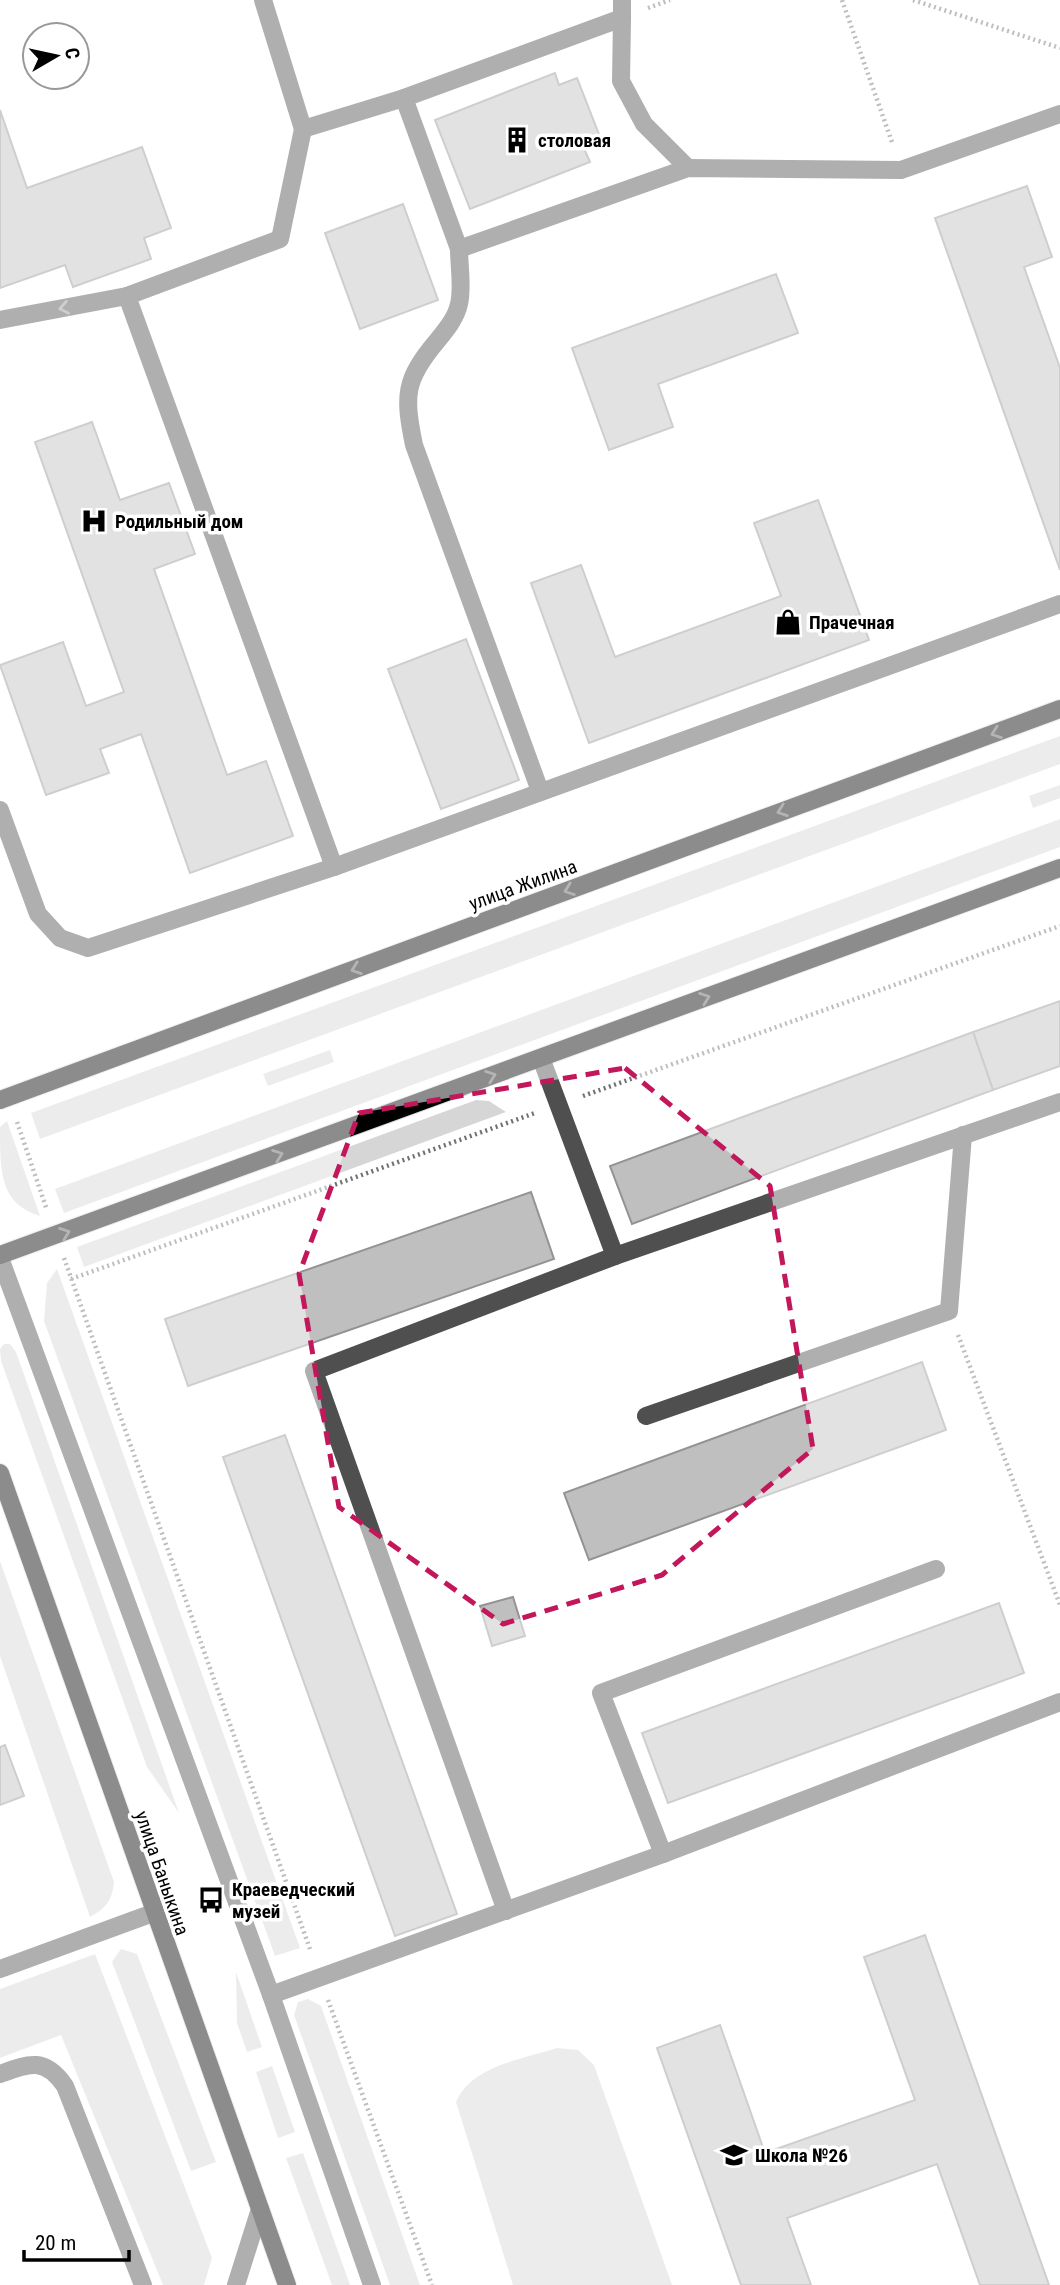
<svg xmlns="http://www.w3.org/2000/svg" width="1060" height="2285" font-family="'Roboto Condensed',sans-serif">
<rect width="100%" height="100%" fill="#fff"/>
<!-- green -->
<g fill="#d6d6d6">
<polygon points="1060,736 1060,764 40,1139 31,1113"/>
<polygon points="1060,785 1060,798 1033,808 1029,796"/>
<polygon points="1060,819 1060,847 64,1213 55,1189"/>
<polygon points="330,1050 334,1062 268,1086 263,1074"/>
<polygon points="476,1100 489,1101 506,1112 84,1267 77,1247"/>
<path d="M 7,1121 L 40,1216 C 0,1204 0,1173 0,1127 Z"/>
<polygon points="57,1269 300,1948 275,1956 44,1321 47,1283"/>
<polygon points="4,1344 10,1344 16,1352 179,1813 147,1767 1,1361 0,1349"/>
<path d="M 0,1561 L 114,1882 C 112,1901 106,1908 90,1917 L 0,1656 Z"/>
<polygon points="121,1949 137,1954 216,2162 191,2171 112,1962"/>
<polygon points="95,1954 212,2258 204,2285 163,2285 61,2035 0,2058 0,1989"/>
<polygon points="236,1972 262,2047 247,2052 237,2023"/>
<polygon points="308,1999 321,2006 420,2285 390,2285 294,2015 298,2002"/>
<path d="M 557,2048 L 578,2050 L 594,2065 L 672,2285 L 513,2285 L 456,2102 C 471,2066 523,2059 557,2048 Z"/>
<polygon points="272,2066 295,2132 278,2138 256,2072"/>
<polygon points="303,2153 350,2285 332,2285 286,2158"/>
</g>
<!-- building -->
<g fill="#bfbfbf" stroke="#939393" stroke-width="2">
<polygon points="555,73 559,85 577,78 600,137 582,144 590,162 470,209 435,120"/>
<polygon points="0,110 27,188 142,147 171,228 144,238 151,259 73,287 65,265 0,288"/>
<polygon points="1027,186 1052,257 1024,267 1060,368 1060,570 935,218"/>
<polygon points="403,204 438,300 360,329 325,233"/>
<polygon points="776,274 798,333 658,384 673,427 609,450 572,348"/>
<polygon points="92,422 120,500 169,483 195,554 154,569 227,775 266,761 293,836 190,873 141,734 100,749 109,773 46,795 0,665 63,642 86,706 124,692 35,442"/>
<polygon points="818,500 869,640 589,743 531,583 581,565 615,657 781,596 754,523"/>
<polygon points="466,639 519,780 441,809 388,669"/>
<polygon points="1060,1001 1060,1066 993,1090 973,1032"/>
<polygon points="973,1032 993,1090 632,1224 610,1166"/>
<polygon points="531,1192 554,1259 188,1386 165,1319"/>
<polygon points="922,1362 946,1430 589,1560 564,1493"/>
<polygon points="285,1435 457,1914 395,1936 223,1457"/>
<polygon points="513,1597 525,1636 492,1646 480,1606"/>
<polygon points="999,1603 1024,1673 668,1803 642,1733"/>
<polygon points="5,1745 24,1796 0,1805 0,1747"/>
<polygon points="925,1935 1049,2285 980,2285 937,2164 787,2218 811,2285 741,2285 657,2048 720,2025 765,2153 915,2100 864,1957"/>
</g>
<g fill="none" stroke-linecap="round" stroke-linejoin="round">
<!-- major casing -->
<g stroke="#dbdbdb" stroke-width="20">
<g id="major">
<polyline points="0,1100 1060,709"/>
<polyline points="0,1255 1060,868"/>
<polyline points="0,1473 287,2285"/>
</g>
</g>
<!-- path -->
<g stroke="#717171" stroke-width="4.5" stroke-dasharray="2 3.5" stroke-linecap="butt">
<polyline points="842,0 893,145"/>
<polyline points="913,0 1060,48"/>
<polyline points="648,8 670,0"/>
<polyline points="583,1096 1060,926"/>
<polyline points="17,1122 47,1210"/>
<polyline points="64,1258 311,1952"/>
<polyline points="71,1279 535,1113"/>
<polyline points="958,1335 1060,1605"/>
<polyline points="328,2000 432,2285"/>
</g>
<!-- minor -->
<g stroke="#4f4f4f" stroke-width="18">
<polyline points="263,0 303,129"/>
<polyline points="622,0 622,18"/>
<polyline points="404,98 459,249 688,168 901,170 1060,114"/>
<path d="M 459,249 C 459,266 463,287 459,304 C 456,318 446,330 437,341 C 404,380 404,396 414,445 L 540,791"/>
<polyline points="0,320 127,296"/>
<polyline points="0,810 38,914 60,938 88,948 334,867 1060,604"/>
<polyline points="334,867 127,296 280,239 303,129 404,98 622,18 621,81 644,124 688,168"/>
<polyline points="541,1058 615,1256"/>
<polyline points="0,1258 271,1995 372,2285"/>
<polyline points="646,1416 949,1311 963,1135"/>
<polyline points="663,1854 601,1693 936,1569"/>
<polyline points="506,1911 314,1371 615,1256 1060,1102"/>
<polyline points="0,1969 153,1913"/>
<polyline points="271,1995 663,1854 1060,1702"/>
<path d="M 0,2074 C 30,2063 45,2057 65,2086 L 143,2285"/>
<polyline points="236,2285 260,2209"/>
</g>
<!-- major -->
<use href="#major" stroke="#000" stroke-width="18"/>
</g>
<!-- one-way arrows -->
<defs><path id="oneway-chevron" d="M-2-3.5L2.5 0L-2 3.5" fill="none" stroke-width="1.6" stroke-linecap="round" stroke-linejoin="round" transform="scale(1.75)"/></defs>
<use stroke="#959595" href="#oneway-chevron" transform="translate(64 308) rotate(169)"/>
<g stroke="#595959">
<use href="#oneway-chevron" transform="translate(996 733) rotate(160)"/>
<use href="#oneway-chevron" transform="translate(782 811) rotate(160)"/>
<use href="#oneway-chevron" transform="translate(569 890) rotate(160)"/>
<use href="#oneway-chevron" transform="translate(356 969) rotate(160)"/>
<use href="#oneway-chevron" transform="translate(705 998) rotate(-20)"/>
<use href="#oneway-chevron" transform="translate(491 1076) rotate(-20)"/>
<use href="#oneway-chevron" transform="translate(278 1155) rotate(-20)"/>
<use href="#oneway-chevron" transform="translate(65 1233) rotate(-20)"/>
</g>
<!-- marked area -->
<path d="M0 0H1060V2285H0ZM 625,1068 L 770,1186 L 813,1449 L 662,1575 L 503,1624 L 339,1507 L 299,1274 L 359,1113 Z" fill="#fff" fill-opacity=".55" fill-rule="evenodd"/>
<path fill="none" stroke="#c2185b" stroke-width="5" stroke-dasharray="14 9" stroke-linejoin="round" d="M 625,1068 L 770,1186 L 813,1449 L 662,1575 L 503,1624 L 339,1507 L 299,1274 L 359,1113 Z"/>
<!-- icons -->
<defs>
<g id="building-bare" transform="scale(2.1)"><path d="M-4-6H4V6H1V3H-1V6H-4ZM-2.5-4.3h1.7v1.8h-1.7ZM.8-4.3h1.7v1.8H.8ZM-2.5-1h1.7V.8h-1.7ZM.8-1h1.7V.8H.8Z" fill="#000" stroke="#fff" stroke-width="2.5" paint-order="stroke"/></g>
<g id="hospital-bare" transform="scale(2.1)"><path d="M-5-5h3v3.5h4V-5h3V5h-3V1.5h-4V5h-3Z" fill="#000" stroke="#fff" stroke-width="2.5" paint-order="stroke"/></g>
<g id="shop-bare" transform="scale(2.1)"><path d="M-5-2.5h2.3a2.7 3.5 0 0 1 5.4 0H5L5.5 6h-11ZM-1.5-2.5h3a1.5 2.3 0 0 0-3 0Z" fill="#000" stroke="#fff" stroke-width="2.5" paint-order="stroke"/></g>
<g id="bus-bare" transform="scale(2.1)"><path d="M-5-6H5V4H4V6H2V4H-2V6H-4V4H-5ZM-3.5-4V0h7V-4ZM-3.5 1.2v1.5H-2V1.2ZM2 1.2v1.5H3.5V1.2Z" fill="#000" stroke="#fff" stroke-width="2.5" paint-order="stroke"/></g>
<g id="school-bare" transform="scale(2.1)"><path d="M0-5L7-2L0 1L-7-2ZM-4 1L0 2.5L4 1V4Q0 6-4 4Z" fill="#000" stroke="#fff" stroke-width="2.5" paint-order="stroke"/></g>
</defs>
<g fill-rule="evenodd">
<use href="#building-bare" x="517" y="140"/>
<use href="#hospital-bare" x="94" y="521"/>
<use href="#shop-bare" x="788" y="622"/>
<use href="#bus-bare" x="211" y="1900"/>
<use href="#school-bare" x="734" y="2155"/>
</g>
<g text-anchor="middle" dominant-baseline="central" stroke-width="7" stroke-linejoin="round" paint-order="stroke">
<!-- poi labels -->
<g font-size="19" font-weight="bold" fill="#000" stroke="#fff" text-anchor="start">
<text x="538" y="140">столовая</text>
<text x="115" y="521">Родильный дом</text>
<text x="809" y="622">Прачечная</text>
<text x="232" y="1889">Краеведческий<tspan x="232" dy="22">музей</tspan></text>
<text x="755" y="2155">Школа №26</text>
</g>
<!-- street labels -->
<g font-size="19" fill="#000" stroke="#fff">
<text transform="translate(523 885) rotate(-20)">улица Жилина</text>
<text transform="translate(162 1873) rotate(71)">улица Баныкина</text>
</g>
</g>
<!-- north arrow -->
<g transform="translate(56 56) rotate(81)"><circle r="33" fill="#ffffff" stroke="#999999" stroke-width="2"/>
<path d="M0-5L12 26L0 18L-12 26Z" fill="#000000"/>
<text y="-10" font-size="19" font-weight="bold" text-anchor="middle" fill="#000000">С</text>
</g>
<!-- scale -->
<path d="M24 2250v10h105v-10" fill="none" stroke="#000000" stroke-width="3.5"/>
<text x="35" y="2250" font-size="21" fill="#000000" stroke="#ffffff" stroke-width="5" paint-order="stroke">20 m</text>
</svg>
